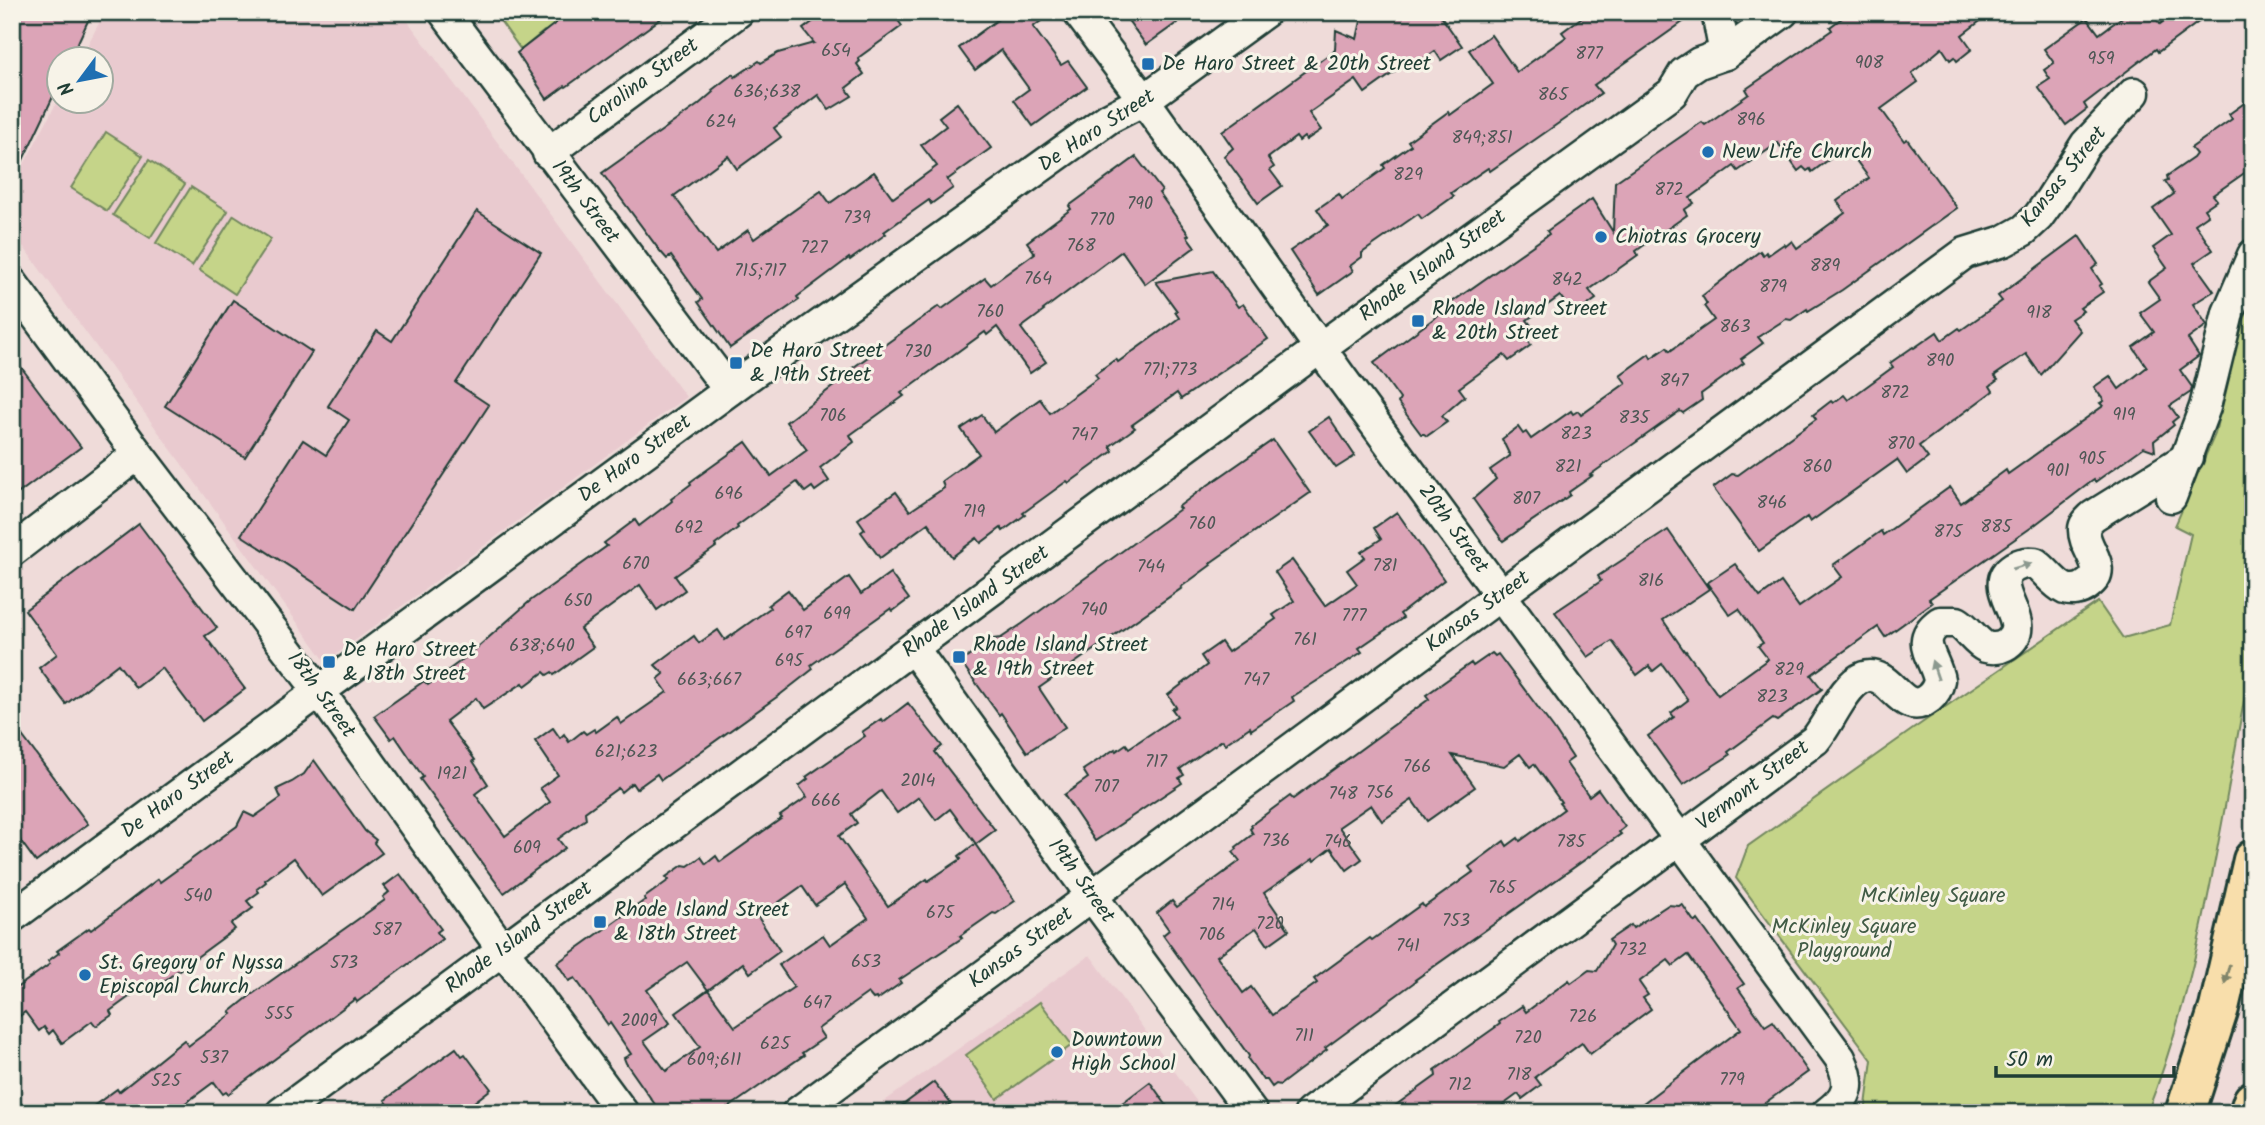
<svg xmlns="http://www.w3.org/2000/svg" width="2265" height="1125" font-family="Kalam,sans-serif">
<rect width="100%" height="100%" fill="#efdbd9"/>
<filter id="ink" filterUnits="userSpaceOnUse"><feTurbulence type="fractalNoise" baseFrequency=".0143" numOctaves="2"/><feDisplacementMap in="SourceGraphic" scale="14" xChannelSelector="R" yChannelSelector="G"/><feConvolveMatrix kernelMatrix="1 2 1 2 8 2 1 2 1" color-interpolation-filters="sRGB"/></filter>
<g filter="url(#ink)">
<!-- built -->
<g fill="#e9cacf">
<polygon points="105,12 401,12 686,397 326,662 12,231 12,187 59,98 60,102 102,102 102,60 80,59"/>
<polygon points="1090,955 1205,1113 868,1113"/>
</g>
<!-- green -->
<g fill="#c5d489" stroke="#72885e" stroke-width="2">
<polygon points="494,12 566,12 560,16 564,21 546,33 544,31 521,50"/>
<polygon points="106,132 143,156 107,211 71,188"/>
<polygon points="149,160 185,184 150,238 113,215"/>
<polygon points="191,187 228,211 192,266 156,243"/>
<polygon points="234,215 271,239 235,294 199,270"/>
<path d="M 2253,300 L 2253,644 L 2249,674 C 2221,820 2202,974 2147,1113 L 1865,1113 L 1872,1060 L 1736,878 L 1748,846 L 1913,729 L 2098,602 L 2123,638 L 2170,625 L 2191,534 L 2175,526 L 2215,434 L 2236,336 Z"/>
<polygon points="1040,1002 1072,1045 997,1099 966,1055"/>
</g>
<!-- building -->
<g fill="#dca4b7" stroke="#1f3d34" stroke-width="2" fill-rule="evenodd">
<polygon points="12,12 92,12 70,60 60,60 60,82 12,183 12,91 18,76 12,72"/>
<polygon points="570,12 670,12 566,87 565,86 547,99 517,53"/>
<polygon points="826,12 892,12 902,26 858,58 860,61 857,64 864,74 846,88 852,96 829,110 818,95 774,128 781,137 737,169 728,156 674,196 716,253 748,230 754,239 821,191 830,203 874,172 893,198 937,166 921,145 946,126 939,117 957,103 991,148 947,180 946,178 953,188 931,204 929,200 884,232 886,234 850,260 849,258 797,297 799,300 730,348 698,302 702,299 671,256 667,259 660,251 602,173 698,105 713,92 712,90 733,74 735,77 759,61 761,63 778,53 814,43 803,29"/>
<polygon points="1008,12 1053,12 1033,27 1061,65 1068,61 1087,87 1033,126 1014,100 1029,89 1001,50 975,70 959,48"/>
<polygon points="1122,12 1192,12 1146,45"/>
<polygon points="1363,12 1438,12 1462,46 1441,60 1435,51 1416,64 1413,59 1365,93 1356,80 1309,113 1321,130 1306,140 1304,137 1299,141 1296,137 1268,158 1274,167 1270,170 1282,186 1258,203 1224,156 1233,148 1222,132 1335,50 1336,30 1357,39"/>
<polygon points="1589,12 1697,12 1594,85 1601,93 1579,109 1490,171 1488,168 1451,193 1454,196 1422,219 1418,214 1362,253 1362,257 1350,266 1353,271 1319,295 1290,251 1328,225 1317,209 1339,194 1342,199 1385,168 1383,165 1411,145 1408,141 1448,112 1450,115 1493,84 1469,50 1491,35 1517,72 1566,37 1562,32"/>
<polygon points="1850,12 1992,12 1962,35 1972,49 1957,61 1954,57 1950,60 1942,48 1912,73 1918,82 1881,109 1904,141 1907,139 1957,208 1842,290 1808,311 1807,309 1791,320 1786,319 1758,337 1763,343 1741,359 1744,363 1701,394 1702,400 1683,413 1680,411 1590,475 1592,476 1569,492 1570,495 1503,541 1473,499 1496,479 1490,470 1510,456 1502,439 1518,427 1523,434 1526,432 1531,439 1571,411 1573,414 1578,411 1581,415 1626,383 1620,375 1649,354 1651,358 1667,347 1670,351 1714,320 1704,306 1707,304 1702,296 1760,251 1763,255 1766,252 1768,255 1784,244 1786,246 1792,241 1797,248 1845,213 1837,201 1869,178 1846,147 1812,172 1810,169 1807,171 1803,167 1798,171 1778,143 1738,171 1734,166 1690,198 1694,203 1684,210 1687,215 1636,251 1638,255 1589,290 1596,299 1574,315 1560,296 1527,320 1531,325 1522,332 1531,345 1509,361 1504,355 1459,388 1465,396 1442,416 1447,422 1427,436 1424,434 1421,434 1406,414 1398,403 1400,399 1374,363 1440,314 1438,312 1549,234 1547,231 1592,199 1613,232 1615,182 1702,122 1705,125 1749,94 1746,89 1832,30 1830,27"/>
<polygon points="2129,12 2151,12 2160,24 2176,12 2212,12 2158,52 2156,49 2127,71 2084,104 2087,109 2066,125 2038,87 2050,79 2044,70 2054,63 2044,49 2087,18 2099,34"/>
<polygon points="2253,97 2253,167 2213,195 2217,200 2204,209 2208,215 2195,224 2213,250 2194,263 2214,291 2193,304 2207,325 2188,339 2199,356 2180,370 2192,387 2191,392 2170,406 2178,417 2172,422 2174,425 2154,441 2155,451 2144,447 2095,482 2094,480 2091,482 2032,527 1929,599 1932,603 1885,637 1878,627 1811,675 1822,689 1777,721 1773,719 1728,752 1730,755 1683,785 1648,736 1674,717 1671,713 1688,700 1662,664 1653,671 1649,666 1637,675 1612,641 1588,657 1555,612 1601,581 1598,576 1668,530 1709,589 1663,620 1685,652 1686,651 1718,695 1768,659 1758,646 1763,643 1739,609 1730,615 1707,583 1735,564 1760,597 1781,582 1799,607 1842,577 1833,565 1881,531 1883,535 1950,487 1961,503 2006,470 2008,474 2103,406 2100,403 2104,401 2094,387 2110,376 2119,389 2147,367 2133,347 2154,332 2140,313 2160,299 2148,282 2167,268 2153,248 2171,235 2153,209 2174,194 2165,181 2168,180 2167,176 2193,158 2196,154 2191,148 2232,119 2229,114"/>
<polygon points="1136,157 1162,191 1159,193 1189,235 1187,236 1195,247 1145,284 1122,251 1043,310 1044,311 1021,328 1046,362 1030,373 997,327 987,335 985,332 901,393 904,396 850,435 854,442 820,468 829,481 815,491 812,487 805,492 797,482 737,526 738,528 715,545 716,547 675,576 685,590 657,610 640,585 580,629 593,647 554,675 552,672 547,675 544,672 525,686 523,683 483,709 476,698 446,721 475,760 473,761 488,784 475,794 505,836 550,802 540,788 558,775 535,741 553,728 560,738 564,734 569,742 583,731 586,734 594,729 596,732 617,717 621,724 667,692 658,679 664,674 655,665 694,636 699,643 718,630 725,640 770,608 768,605 788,590 803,610 849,577 861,594 890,573 909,599 893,611 890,609 811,665 813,669 781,694 661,780 657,774 636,789 632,783 621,792 618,788 585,812 586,819 558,839 565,848 504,893 420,779 423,777 395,736 391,739 374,716 424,681 428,685 470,654 530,601 607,546 604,543 635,520 639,526 672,501 671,499 691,484 690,482 746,442 771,476 807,450 786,422 835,385 833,382 939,306 942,309 985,278 991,285 1035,253 1027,242 1071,209 1069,206"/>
<polygon points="477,211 541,253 456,383 489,405 355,609 241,535 303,440 326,455 349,420 328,406 377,331 392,341"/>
<polygon points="2079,236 2098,264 2092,269 2102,284 2099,286 2103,292 2080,308 2083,311 2071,319 2080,331 2041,375 2026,354 1994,376 1998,380 1990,386 1993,391 1919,446 1928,458 1907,474 1897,460 1810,522 1807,517 1759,551 1713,488 1732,474 1738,475 1816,419 1813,415 1831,401 1833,403 1844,395 1848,400 1893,367 1890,363 1913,347 1914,348 1937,332 1942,340 1959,328 1961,330 2002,301 1998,296"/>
<polygon points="1213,271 1238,307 1243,304 1268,339 1181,399 1177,393 1132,425 1135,428 1110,446 1113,451 1069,483 1067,481 1023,513 1025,515 1003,531 1001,528 981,543 977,538 952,557 928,523 880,558 861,532 865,529 858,519 896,492 910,511 944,488 942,481 979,454 961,429 982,415 994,432 1040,399 1050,413 1098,378 1095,374 1116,359 1118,362 1179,318 1175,312 1177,311 1156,282"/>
<polygon points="233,300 312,352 245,457 165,406"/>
<polygon points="12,355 81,447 12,498"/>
<polygon points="1329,417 1355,456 1336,468 1309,431"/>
<polygon points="1273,440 1310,493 1210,563 1211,565 1181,587 1182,588 1039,688 1065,727 1027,752 1001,713 999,715 961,662 993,639 1001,638 1022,624 1180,509 1178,507 1198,492"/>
<polygon points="1397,512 1444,580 1400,614 1403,618 1359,648 1362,652 1292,697 1294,701 1251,730 1250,727 1225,744 1222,740 1180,769 1184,775 1179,778 1182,783 1095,841 1064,795 1088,778 1083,770 1115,749 1116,751 1126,744 1129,748 1177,716 1172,709 1176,707 1168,695 1207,665 1201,656 1221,642 1228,652 1276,619 1273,615 1294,601 1275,572 1292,560 1325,606 1357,584 1347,570 1365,557 1361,552 1381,539 1374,528"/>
<polygon points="139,524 217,628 205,636 245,689 202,721 162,668 136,688 118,664 66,704 39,668 57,654 25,610"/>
<path d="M 1492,653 L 1495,656 L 1498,654 L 1554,729 L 1573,758 L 1566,763 L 1589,796 L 1598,789 L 1625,827 L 1619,832 L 1621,834 L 1415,980 L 1416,981 L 1325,1048 L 1327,1050 L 1297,1072 L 1280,1085 L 1276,1084 L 1272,1087 L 1267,1080 L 1263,1080 L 1248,1059 L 1249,1056 L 1163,935 L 1169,930 L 1157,913 L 1172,901 L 1177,907 L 1240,861 L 1233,852 L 1237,849 L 1236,847 L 1253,834 L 1250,829 L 1252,827 L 1251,825 L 1290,796 L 1293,799 L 1429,699 L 1426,695 L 1471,663 L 1473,666 ZM 1520,754 L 1530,767 L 1534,764 L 1561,802 L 1559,803 L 1564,809 L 1520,841 L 1518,838 L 1507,846 L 1504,841 L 1469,867 L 1473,872 L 1424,907 L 1422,904 L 1372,940 L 1370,938 L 1314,979 L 1317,983 L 1272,1015 L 1251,987 L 1243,993 L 1217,956 L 1256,928 L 1268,945 L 1289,930 L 1264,893 L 1313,859 L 1314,861 L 1331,848 L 1347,870 L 1362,859 L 1339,827 L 1371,805 L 1382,821 L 1412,800 L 1427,821 L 1475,787 L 1452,755 L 1504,766 Z"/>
<path d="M 908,703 L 942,746 L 935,752 L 995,830 L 976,844 L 950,809 L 936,820 L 919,797 L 897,813 L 881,791 L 851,814 L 857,823 L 839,836 L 888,906 L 927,879 L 928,881 L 961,859 L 959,856 L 975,844 L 1015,901 L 996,914 L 993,913 L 960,936 L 962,938 L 899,980 L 901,983 L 877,1000 L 876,998 L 873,999 L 868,993 L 840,1013 L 818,1029 L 824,1038 L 802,1053 L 804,1055 L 721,1113 L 661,1113 L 626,1063 L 624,1058 L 631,1054 L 610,1023 L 608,1025 L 575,978 L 569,981 L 557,963 L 645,900 L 644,898 L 669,880 L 666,877 L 683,865 L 688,866 L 701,857 L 706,864 L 716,856 L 720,862 L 782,818 L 780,816 L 807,797 L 799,786 L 808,779 L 806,777 L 865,736 L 862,732 L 881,719 L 883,722 ZM 845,884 L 868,918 L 830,945 L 823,935 L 779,965 L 794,987 L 735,1027 L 708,990 L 676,1013 L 700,1047 L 666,1071 L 644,1041 L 670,1023 L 647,990 L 687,962 L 708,990 L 743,963 L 750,973 L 780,951 L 758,917 L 802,886 L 815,905 Z"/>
<polygon points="12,722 88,824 36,862 12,829"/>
<polygon points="314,760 365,831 376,840 374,843 382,853 322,896 294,858 265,880 266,882 257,889 259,892 247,901 253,908 231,924 235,929 156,987 151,981 110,1011 112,1015 96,1026 92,1021 62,1043 53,1030 49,1034 44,1027 39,1031 25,1012 12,1022 12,991 50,964 48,961 59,953 57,951 89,928 91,930 158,879 160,882 237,826 244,812 254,817 281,798 277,789 292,782 304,774"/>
<polygon points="400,874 441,929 437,932 442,939 357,1002 355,999 228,1094 226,1092 223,1094 214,1082 172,1113 84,1113 117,1089 119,1092 184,1040 188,1046 232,1014 230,1012 251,995 385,900 383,897 389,892 384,886"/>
<polygon points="1682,904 1693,920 1696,922 1698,920 1744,984 1738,988 1765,1026 1773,1021 1808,1072 1751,1113 1630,1113 1741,1029 1688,955 1673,966 1668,960 1639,982 1648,995 1643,998 1651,1009 1590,1054 1582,1043 1535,1077 1541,1085 1522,1099 1518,1094 1492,1113 1385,1113 1436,1076 1435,1070 1500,1024 1499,1022 1522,1006 1526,1012 1569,980 1571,983 1589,970 1597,971 1612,945 1609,940 1631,925 1633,928 1668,905 1679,906"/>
<polygon points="456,1048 462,1056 465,1054 491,1089 460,1113 394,1113 385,1100"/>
<polygon points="934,1082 951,1104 939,1113 892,1113"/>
<polygon points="1150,1082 1172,1113 1109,1113"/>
</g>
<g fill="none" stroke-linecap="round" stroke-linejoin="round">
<!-- minor casing -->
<g stroke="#1f3d34" stroke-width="35">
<g id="minor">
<polyline points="444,12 729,390"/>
<path d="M 1078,12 L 1144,100 L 1340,376 L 1840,1058 C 1852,1084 1850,1096 1827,1113"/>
<polyline points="1717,12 1725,54"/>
<polyline points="548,153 738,12"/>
<polyline points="12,283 138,454 319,691 503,950 623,1113"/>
<polyline points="2171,497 2205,407 2228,313 2253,255"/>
<polyline points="12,551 138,454"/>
<polyline points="913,648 1092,896 1252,1113"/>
<polyline points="12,917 746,378 1109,118 1144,100 1265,12"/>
<polyline points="281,1113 1320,348 1672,93 1684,73 1699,63 1725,54 1783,12"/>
<polyline points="797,1113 1965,253 2004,241 2024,230 2038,217 2051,199 2086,144 2134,93"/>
<path d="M 1310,1113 L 1815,740 C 1830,723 1843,685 1864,677 C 1891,668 1901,720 1929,698 C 1935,693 1938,687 1939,680 C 1935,657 1913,641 1940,622 L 1957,622 C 1968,628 1975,642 1986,647 C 1993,649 2001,648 2007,644 C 2037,622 1982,587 2014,567 C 2021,563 2028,562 2035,563 C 2045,570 2054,584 2065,589 C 2072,591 2081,590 2087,585 C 2111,568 2083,550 2084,529 C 2084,524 2089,520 2093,516 L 2188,457"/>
</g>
</g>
<!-- highway casing -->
<g stroke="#1f3d34" stroke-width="44">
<g id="highway">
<polyline points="2185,1113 2219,1008 2253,860"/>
<polyline points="2249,1113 2253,1101"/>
</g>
</g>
<!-- minor -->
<use href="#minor" stroke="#f7f3e8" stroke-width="30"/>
<!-- highway -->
<use href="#highway" stroke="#f8deab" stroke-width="38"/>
</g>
<!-- one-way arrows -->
<defs><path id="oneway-solid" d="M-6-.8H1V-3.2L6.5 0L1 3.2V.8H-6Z" transform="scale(1.75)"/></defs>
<g fill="#8b988e">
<use href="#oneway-solid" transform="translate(2022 566) rotate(-17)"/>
<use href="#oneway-solid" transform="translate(1935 670) rotate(-109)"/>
</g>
<use fill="#81856a" href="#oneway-solid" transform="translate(2227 974) rotate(104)"/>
</g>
<!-- markers -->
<g fill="#1f6fb2" stroke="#f7f3e8" stroke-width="2.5">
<rect x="1141" y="57" width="14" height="14" rx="3.5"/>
<circle cx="1708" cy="152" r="7"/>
<circle cx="1601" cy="237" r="7"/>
<rect x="1411" y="314" width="14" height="14" rx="3.5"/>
<rect x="729" y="356" width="14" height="14" rx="3.5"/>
<rect x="952" y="650" width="14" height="14" rx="3.5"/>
<rect x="322" y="655" width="14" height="14" rx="3.5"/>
<rect x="593" y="915" width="14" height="14" rx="3.5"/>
<circle cx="85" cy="975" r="7"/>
<circle cx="1057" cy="1052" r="7"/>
</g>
<g text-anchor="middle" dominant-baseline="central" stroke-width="6" stroke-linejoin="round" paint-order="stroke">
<!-- number labels -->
<g font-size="18" fill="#4e5755">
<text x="836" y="51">654</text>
<text x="1589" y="54">877</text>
<text x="2101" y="59">959</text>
<text x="1869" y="63">908</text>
<text x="767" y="92">636;638</text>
<text x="1553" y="95">865</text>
<text x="1751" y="120">896</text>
<text x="721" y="122">624</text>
<text x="1482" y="138">849;851</text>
<text x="1408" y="175">829</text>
<text x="1669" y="190">872</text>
<text x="1140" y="204">790</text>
<text x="857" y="218">739</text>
<text x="1102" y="220">770</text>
<text x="1081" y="246">768</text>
<text x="814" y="248">727</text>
<text x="1825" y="266">889</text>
<text x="760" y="271">715;717</text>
<text x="1038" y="279">764</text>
<text x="1567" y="280">842</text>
<text x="1773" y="287">879</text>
<text x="990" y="312">760</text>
<text x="2039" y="313">918</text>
<text x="1735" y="327">863</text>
<text x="918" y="352">730</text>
<text x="1940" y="361">890</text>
<text x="1170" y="370">771;773</text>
<text x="1674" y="381">847</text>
<text x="1895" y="393">872</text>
<text x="2124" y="415">919</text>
<text x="833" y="416">706</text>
<text x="1634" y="418">835</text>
<text x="1576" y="434">823</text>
<text x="1084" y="435">747</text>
<text x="1901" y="444">870</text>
<text x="2092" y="459">905</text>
<text x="1568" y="467">821</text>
<text x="1817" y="467">860</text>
<text x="2058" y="471">901</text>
<text x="729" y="494">696</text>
<text x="1526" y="499">807</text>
<text x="1772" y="503">846</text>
<text x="974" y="512">719</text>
<text x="1202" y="524">760</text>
<text x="1996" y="527">885</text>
<text x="689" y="528">692</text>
<text x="1948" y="532">875</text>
<text x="636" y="564">670</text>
<text x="1385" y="566">781</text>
<text x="1151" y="567">744</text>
<text x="1651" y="581">816</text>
<text x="578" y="601">650</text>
<text x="1094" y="610">740</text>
<text x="837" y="614">699</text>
<text x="1354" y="616">777</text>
<text x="798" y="633">697</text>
<text x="1305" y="640">761</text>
<text x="542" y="646">638;640</text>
<text x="789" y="661">695</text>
<text x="1789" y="670">829</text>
<text x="709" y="680">663;667</text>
<text x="1256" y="680">747</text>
<text x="1772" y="697">823</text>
<text x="626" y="752">621;623</text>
<text x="1156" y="762">717</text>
<text x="1417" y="767">766</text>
<text x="452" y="774">1921</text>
<text x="918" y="781">2014</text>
<text x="1106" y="787">707</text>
<text x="1380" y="793">756</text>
<text x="1343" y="794">748</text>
<text x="826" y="801">666</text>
<text x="1276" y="841">736</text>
<text x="1338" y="842">746</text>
<text x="1571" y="842">785</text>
<text x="527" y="848">609</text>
<text x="1502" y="888">765</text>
<text x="198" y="896">540</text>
<text x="1223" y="905">714</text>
<text x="940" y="913">675</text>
<text x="1456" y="921">753</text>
<text x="1270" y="924">720</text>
<text x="387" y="930">587</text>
<text x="1212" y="935">706</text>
<text x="1408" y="946">741</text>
<text x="1633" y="950">732</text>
<text x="866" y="962">653</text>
<text x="344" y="963">573</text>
<text x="817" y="1003">647</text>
<text x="279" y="1014">555</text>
<text x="1583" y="1017">726</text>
<text x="639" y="1021">2009</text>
<text x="1304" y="1036">711</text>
<text x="1528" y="1038">720</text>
<text x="775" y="1044">625</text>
<text x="214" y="1058">537</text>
<text x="714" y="1060">609;611</text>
<text x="1519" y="1075">718</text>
<text x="1732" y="1080">779</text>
<text x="166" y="1081">525</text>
<text x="1460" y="1085">712</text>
</g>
<!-- poi labels -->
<g font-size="21" fill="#1f3d34" stroke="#f7f3e8" text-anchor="start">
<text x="1162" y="64">De Haro Street &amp; 20th Street</text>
<text x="1722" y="152">New Life Church</text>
<text x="1615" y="237">Chiotras Grocery</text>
<text x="1432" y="309">Rhode Island Street<tspan x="1432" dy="24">&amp; 20th Street</tspan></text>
<text x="750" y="351">De Haro Street<tspan x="750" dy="24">&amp; 19th Street</tspan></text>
<text x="973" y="645">Rhode Island Street<tspan x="973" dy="24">&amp; 19th Street</tspan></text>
<text x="343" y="650">De Haro Street<tspan x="343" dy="24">&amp; 18th Street</tspan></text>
<text x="614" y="910">Rhode Island Street<tspan x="614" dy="24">&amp; 18th Street</tspan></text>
<text x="99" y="963">St. Gregory of Nyssa<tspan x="99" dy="24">Episcopal Church</tspan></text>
<text x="1071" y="1040">Downtown<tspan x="1071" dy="24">High School</tspan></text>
</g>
<!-- street labels -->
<g font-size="21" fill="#1f3d34" stroke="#f7f3e8">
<text transform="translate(643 82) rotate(-36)">Carolina Street</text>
<text transform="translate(1097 131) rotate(-33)">De Haro Street</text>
<text transform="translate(2064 177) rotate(-51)">Kansas Street</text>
<text transform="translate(585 202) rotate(53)">19th Street</text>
<text transform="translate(1433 266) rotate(-36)">Rhode Island Street</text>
<text transform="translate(635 459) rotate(-36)">De Haro Street</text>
<text transform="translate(1453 529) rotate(54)">20th Street</text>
<text transform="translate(976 602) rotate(-36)">Rhode Island Street</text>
<text transform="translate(1478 612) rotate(-36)">Kansas Street</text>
<text transform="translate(321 695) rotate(54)">18th Street</text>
<text transform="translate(1753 786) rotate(-37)">Vermont Street</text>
<text transform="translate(178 795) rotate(-36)">De Haro Street</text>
<text transform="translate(1081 881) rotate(54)">19th Street</text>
<text transform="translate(519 938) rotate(-36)">Rhode Island Street</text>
<text transform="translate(1021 948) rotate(-36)">Kansas Street</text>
</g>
<!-- park labels -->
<g font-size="21" fill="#405b45" stroke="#f7f3e8">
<text x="1933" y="896">McKinley Square</text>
<text x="1844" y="927">McKinley Square<tspan x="1844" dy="24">Playground</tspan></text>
</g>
</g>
<!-- margin -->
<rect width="2265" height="1125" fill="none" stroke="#f7f3e8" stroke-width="42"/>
<rect x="21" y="21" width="2223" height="1083" fill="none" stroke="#1f3d34" stroke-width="2.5" filter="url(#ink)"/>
<!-- north arrow -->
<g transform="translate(80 80) rotate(238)"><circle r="33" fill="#f7f3e8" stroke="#a1aaa0" stroke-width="2"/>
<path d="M0-5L12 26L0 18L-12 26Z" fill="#1f6fb2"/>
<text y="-10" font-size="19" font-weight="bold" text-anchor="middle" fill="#1f3d34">N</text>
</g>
<!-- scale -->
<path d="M1996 1066v10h178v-10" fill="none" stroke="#1f3d34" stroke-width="3.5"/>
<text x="2006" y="1066" font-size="21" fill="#1f3d34" stroke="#f7f3e8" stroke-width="5" paint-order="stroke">50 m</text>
</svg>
